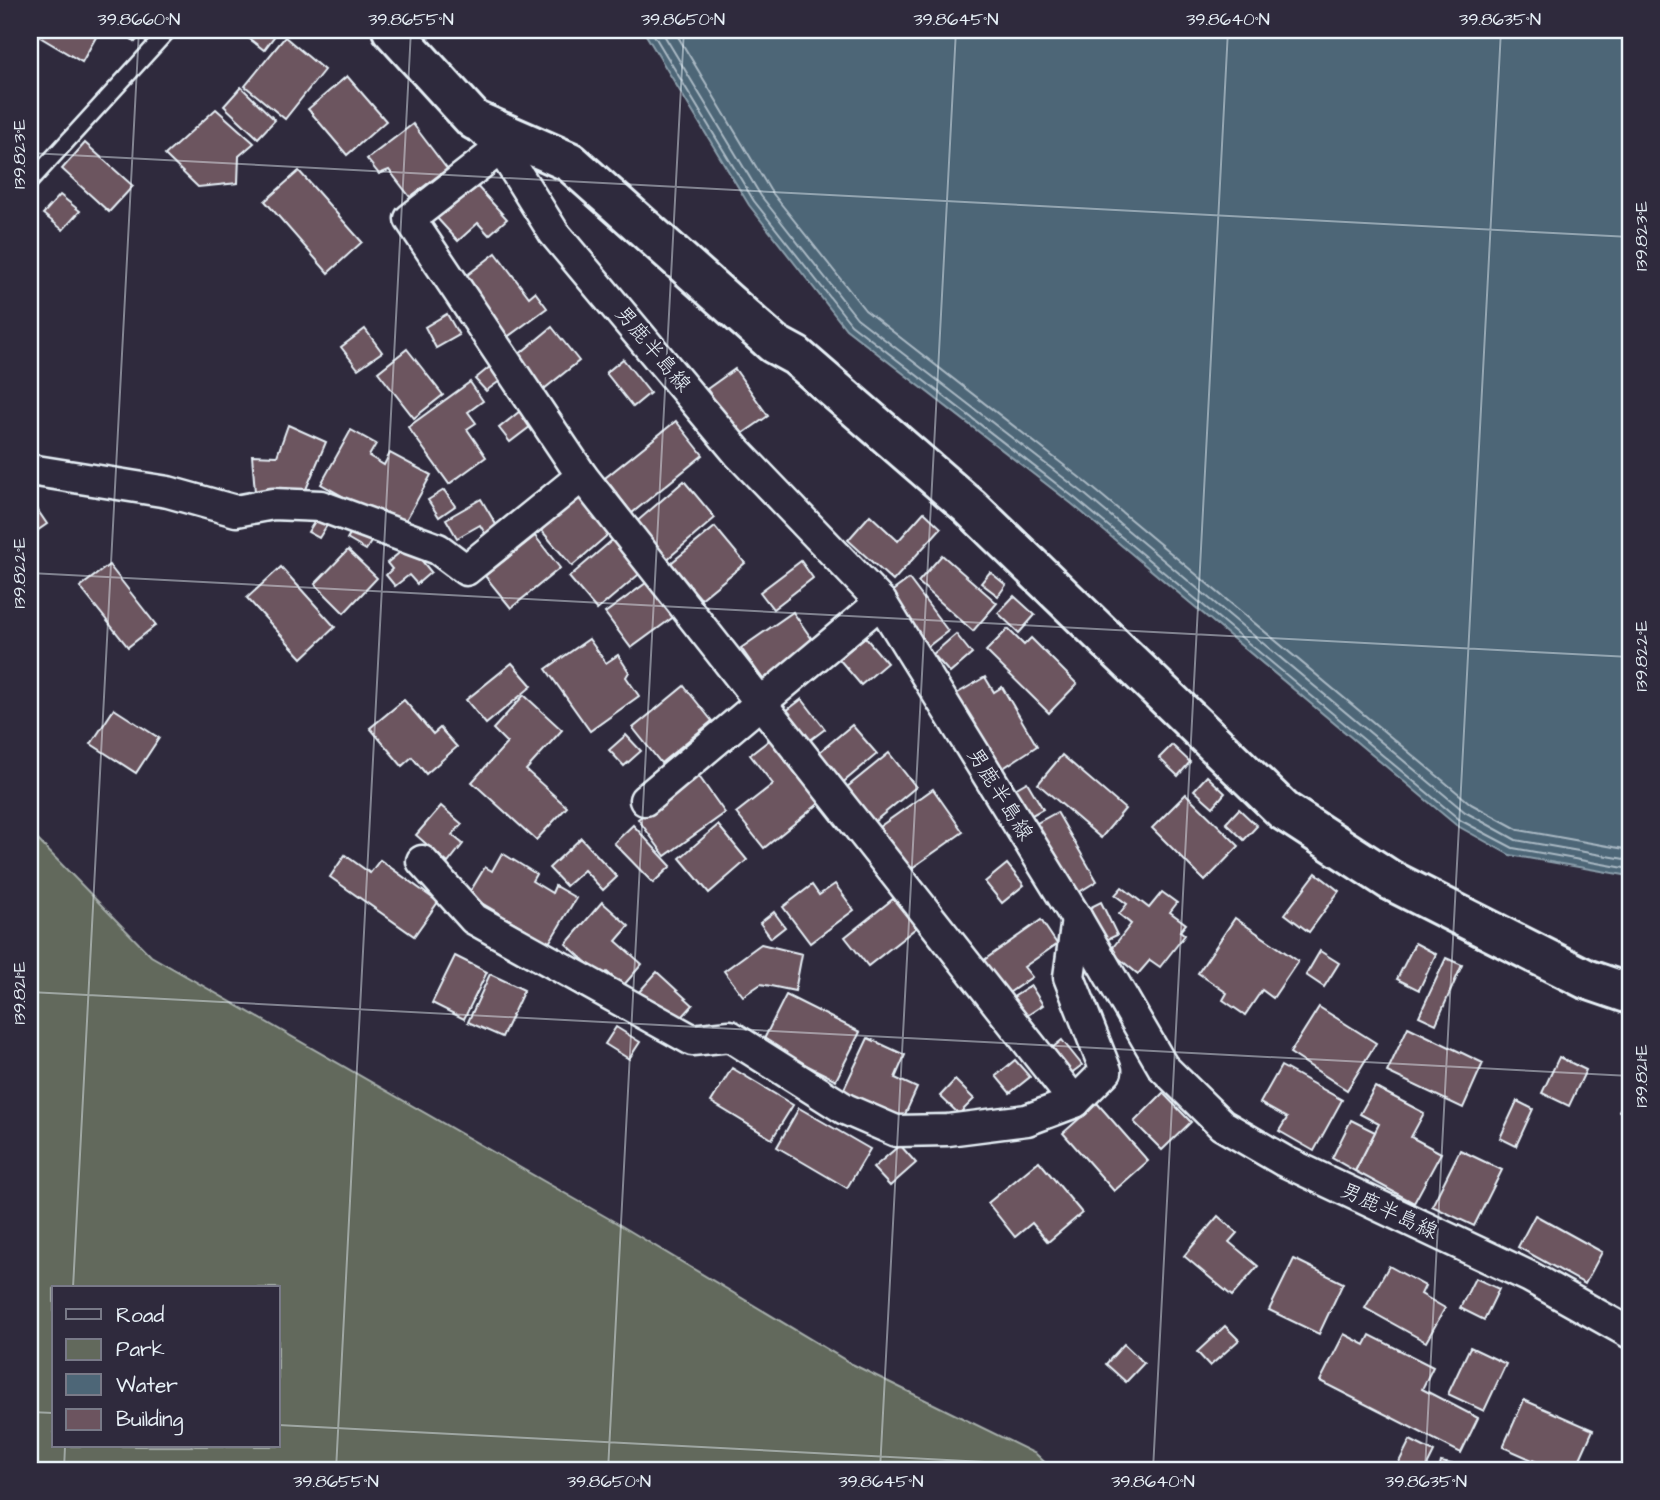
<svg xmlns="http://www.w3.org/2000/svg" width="1660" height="1500" font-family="'Architects Daughter','Klee One',sans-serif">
<rect width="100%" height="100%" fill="#2f2a3d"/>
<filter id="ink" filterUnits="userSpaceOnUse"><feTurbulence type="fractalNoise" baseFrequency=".0143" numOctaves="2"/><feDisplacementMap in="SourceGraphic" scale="14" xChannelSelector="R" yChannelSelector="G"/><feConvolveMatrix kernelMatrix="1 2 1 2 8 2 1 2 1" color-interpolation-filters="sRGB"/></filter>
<g filter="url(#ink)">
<!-- green -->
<path fill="#62695c" stroke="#a5adaa" stroke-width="2" fill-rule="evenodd" d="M 30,832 L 151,956 L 615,1222 L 852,1364 L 1036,1454 L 1053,1470 L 30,1470 ZM 54,1288 L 278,1288 L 278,1446 L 54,1446 Z"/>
<!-- water -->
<polygon fill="#4d6677" stroke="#8b9eab" stroke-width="2" points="643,30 1630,30 1630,876 1510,855 1456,825 1072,504 846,329 749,205"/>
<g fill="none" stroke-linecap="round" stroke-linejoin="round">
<!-- shore -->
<g stroke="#aab9c4" stroke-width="2">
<polyline points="651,30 754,201 851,324 1076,499 1460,820 1513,848 1630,869"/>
<polyline points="661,30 761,196 857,318 1082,492 1465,812 1516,840 1630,860"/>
<polyline points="674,30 770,190 865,310 1088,484 1471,804 1519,830 1630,850"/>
</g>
</g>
<!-- building -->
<g fill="#6c545f" stroke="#e8f1f8" stroke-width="2">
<polygon points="35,30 100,30 82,62 33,33"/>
<polygon points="121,30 145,30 135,42"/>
<polygon points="238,30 279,30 264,50"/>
<polygon points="285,37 324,70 285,119 245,86"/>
<polygon points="347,76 386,121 347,155 308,109"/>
<polygon points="241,87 275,120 258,138 224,106"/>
<polygon points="216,109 254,143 239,156 238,183 198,187 165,155"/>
<polygon points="413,124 447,169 410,197 389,170 379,174 367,159"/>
<polygon points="85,143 133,186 109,212 62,169"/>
<polygon points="299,171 362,242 328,273 265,201"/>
<polygon points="474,183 507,219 489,235 478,223 458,241 436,217"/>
<polygon points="60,195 80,211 63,230 43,214"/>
<polygon points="496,253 529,297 535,292 547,308 506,338 462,279"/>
<polygon points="447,314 459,335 436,348 425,327"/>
<polygon points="552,327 579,361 544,389 517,356"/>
<polygon points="365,329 382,352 358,369 341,347"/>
<polygon points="407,349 443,395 414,418 378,372"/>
<polygon points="623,359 650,393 633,407 606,373"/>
<polygon points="491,366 501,380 486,391 475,379"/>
<polygon points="735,369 768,416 739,436 707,389"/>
<polygon points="470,382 483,401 468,412 476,423 467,429 486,457 449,484 408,427"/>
<polygon points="520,411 531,426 510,442 499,428"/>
<polygon points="676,421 703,455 632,513 605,478"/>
<polygon points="288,425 326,442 304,494 255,492 252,455 277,456"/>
<polygon points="351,430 376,444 369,456 384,465 390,453 431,475 401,529 321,484"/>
<polygon points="684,481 715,518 665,561 634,524"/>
<polygon points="444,490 455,506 439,517 428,500"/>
<polygon points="580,497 611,532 572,566 541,530"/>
<polygon points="30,499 47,524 31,535 30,533"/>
<polygon points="481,499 498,528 486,535 480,525 457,538 446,519"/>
<polygon points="924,512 941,528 893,581 848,540 870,515 898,541"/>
<polygon points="319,515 329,522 319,538 308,532"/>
<polygon points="355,525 374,537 366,550 347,539"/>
<polygon points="715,527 745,563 701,599 671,563"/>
<polygon points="535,536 560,568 511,608 485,576"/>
<polygon points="616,537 644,570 597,610 569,577"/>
<polygon points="409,545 431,572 417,584 409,575 395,586 386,575 392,569 387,563"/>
<polygon points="348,550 377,578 344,613 315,584"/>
<polygon points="942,555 997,603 973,631 918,582"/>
<polygon points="801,561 813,578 773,609 760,592"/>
<polygon points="109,565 156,625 128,647 80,587"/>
<polygon points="281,567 335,627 302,658 247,598"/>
<polygon points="990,572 1006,585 998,596 981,583"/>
<polygon points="657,575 683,610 631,648 605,613"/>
<polygon points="909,579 948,631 922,651 883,598"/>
<polygon points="1014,596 1035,615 1019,633 998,613"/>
<polygon points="793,612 816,645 765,682 741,648"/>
<polygon points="1008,629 1024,645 1031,638 1077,684 1049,713 986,651"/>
<polygon points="956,634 972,654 950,673 933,654"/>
<polygon points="865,637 887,663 861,685 839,659"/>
<polygon points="589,639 606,663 618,655 629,672 626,677 639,696 590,731 546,669"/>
<polygon points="512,663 532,686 486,724 466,700"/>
<polygon points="985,677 994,692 1002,687 1037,746 997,772 951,697"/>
<polygon points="684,686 712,721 661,763 633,728"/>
<polygon points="524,695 562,730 526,770 567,807 536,840 472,782 507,743 493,729"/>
<polygon points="802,699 825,729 805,744 782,714"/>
<polygon points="404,700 433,734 440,728 457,747 426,774 412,757 402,766 370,728"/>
<polygon points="114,709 159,738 136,773 91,744"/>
<polygon points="852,725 877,754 840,785 816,755"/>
<polygon points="626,735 641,751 624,766 609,750"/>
<polygon points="772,738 822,801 764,848 736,813 773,784 750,755"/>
<polygon points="1172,745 1190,762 1178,776 1159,758"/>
<polygon points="889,753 916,787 869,826 841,792"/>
<polygon points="1062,755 1125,809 1101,838 1038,784"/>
<polygon points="698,775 725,813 665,856 638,819"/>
<polygon points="1207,776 1225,793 1213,807 1194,790"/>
<polygon points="1027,782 1043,809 1023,820 1008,793"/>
<polygon points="933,789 963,832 909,870 879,827"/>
<polygon points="1186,794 1239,846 1205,881 1152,828"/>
<polygon points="441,806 462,824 452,835 463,844 448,863 416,835"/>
<polygon points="1239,809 1257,826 1244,840 1226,823"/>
<polygon points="1057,812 1097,881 1071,897 1030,827"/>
<polygon points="633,825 671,866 653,883 614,843"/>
<polygon points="718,825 747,860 709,893 680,858"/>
<polygon points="581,838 617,877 603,890 584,870 566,886 549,868"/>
<polygon points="502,853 536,874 532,881 552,893 555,886 576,898 549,943 468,895 485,867 492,871"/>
<polygon points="345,855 370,873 380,860 438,902 414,936 330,877"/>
<polygon points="1007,864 1024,885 1002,903 985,882"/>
<polygon points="1316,873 1339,891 1309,932 1285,914"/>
<polygon points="835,884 854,910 810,943 783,907 812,885 819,895"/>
<polygon points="1122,887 1149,908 1162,892 1177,903 1170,912 1186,924 1180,931 1185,935 1160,967 1150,960 1138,974 1110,951 1131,924 1119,914 1127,904 1115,895"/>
<polygon points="893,899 916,928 868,966 845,937"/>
<polygon points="602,902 629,926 616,941 642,964 623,986 607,972 602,977 566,944"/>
<polygon points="1101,902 1117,935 1102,942 1085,910"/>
<polygon points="774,912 785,927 771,938 760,923"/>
<polygon points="1235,918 1298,961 1273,998 1262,990 1245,1015 1223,1000 1227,993 1198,973"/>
<polygon points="1041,920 1057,944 1024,967 1032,977 1000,999 977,965"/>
<polygon points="1415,943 1436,954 1419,990 1397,979"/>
<polygon points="761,944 802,954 795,991 761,984 743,996 724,971"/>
<polygon points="1320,951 1339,963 1324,987 1306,975"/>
<polygon points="455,956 487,972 464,1019 432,1003"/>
<polygon points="1446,958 1462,965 1436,1024 1419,1016"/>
<polygon points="657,972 693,1005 674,1026 638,993"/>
<polygon points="490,974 524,990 502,1037 468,1022"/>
<polygon points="1031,986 1043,1005 1019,1021 1007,1001"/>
<polygon points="786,995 860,1032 836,1080 762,1043"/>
<polygon points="1319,1007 1376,1043 1347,1090 1290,1053"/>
<polygon points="616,1027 640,1042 629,1059 605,1044"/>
<polygon points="1408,1027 1483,1063 1463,1108 1387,1072"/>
<polygon points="868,1038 905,1055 895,1078 917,1088 903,1119 843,1091"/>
<polygon points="1062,1040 1082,1065 1066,1077 1046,1053"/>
<polygon points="1559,1057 1586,1070 1569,1106 1542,1093"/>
<polygon points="1015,1060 1030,1077 1010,1093 996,1076"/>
<polygon points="1281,1066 1342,1100 1314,1151 1279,1131 1287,1118 1260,1103"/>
<polygon points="732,1068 793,1105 772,1139 711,1102"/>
<polygon points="955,1080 974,1099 959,1114 940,1096"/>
<polygon points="1375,1087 1424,1113 1411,1137 1441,1153 1414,1203 1355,1171 1379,1124 1360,1114"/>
<polygon points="1163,1093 1191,1122 1162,1150 1134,1122"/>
<polygon points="1630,1093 1630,1117 1619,1111"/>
<polygon points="1517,1101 1533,1109 1516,1146 1500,1138"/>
<polygon points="1097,1103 1148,1161 1114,1191 1063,1133"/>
<polygon points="799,1108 870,1149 847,1188 777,1147"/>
<polygon points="1351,1120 1375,1132 1355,1171 1332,1158"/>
<polygon points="900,1145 916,1163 890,1186 873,1168"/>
<polygon points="1460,1150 1502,1170 1474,1226 1432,1206"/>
<polygon points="1039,1161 1082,1213 1048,1242 1032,1223 1015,1237 988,1203"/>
<polygon points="1535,1215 1602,1252 1585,1284 1518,1247"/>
<polygon points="1218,1216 1237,1233 1229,1242 1258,1266 1232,1296 1184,1256"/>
<polygon points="1294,1259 1343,1283 1319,1334 1269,1310"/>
<polygon points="1389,1266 1425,1286 1421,1294 1445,1308 1426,1342 1365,1308"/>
<polygon points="1475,1278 1499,1289 1484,1320 1460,1308"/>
<polygon points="1225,1326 1239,1340 1210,1366 1197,1352"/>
<polygon points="1344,1334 1365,1345 1370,1335 1433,1367 1422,1389 1478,1418 1461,1453 1320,1381"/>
<polygon points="1124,1344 1144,1363 1126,1382 1106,1364"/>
<polygon points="1470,1347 1506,1364 1484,1411 1448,1394"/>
<polygon points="1524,1400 1593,1430 1575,1470 1555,1470 1503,1447"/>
<polygon points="1410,1440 1434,1452 1425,1470 1395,1470"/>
<polygon points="1441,1462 1480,1470 1439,1470"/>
</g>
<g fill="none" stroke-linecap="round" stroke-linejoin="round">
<!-- lane casing -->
<g stroke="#e8f1f8" stroke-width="19">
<polyline id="lane" points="30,182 169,30"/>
</g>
<!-- street casing -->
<g stroke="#e8f1f8" stroke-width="35">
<g id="street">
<polyline points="478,125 501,148 554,233 738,453 881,602 1077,919 1163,1067 1222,1125 1284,1161 1530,1277 1630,1333"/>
<polyline points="30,470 168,492 236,511 273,504 321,506 438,549 466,570 582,476 410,219 501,148"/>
<polyline points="582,476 1075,1102"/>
<polyline points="645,800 881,602"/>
<polyline points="422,861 474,919 692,1040 730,1036 845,1109 896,1131 948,1130 1027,1120 1075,1102 1106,1071 1069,977 1077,919"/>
</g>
</g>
<!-- primary casing -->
<g stroke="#e8f1f8" stroke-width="44">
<polyline id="primary" points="392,30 474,120 570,162 774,344 796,356 969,506 1284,811 1390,880 1586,979 1630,994"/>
</g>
<!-- lane -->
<use href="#lane" stroke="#2f2a3d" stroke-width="14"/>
<!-- street -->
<use href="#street" stroke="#2f2a3d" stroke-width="30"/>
<!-- primary -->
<use href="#primary" stroke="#2f2a3d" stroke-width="38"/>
</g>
</g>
<!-- ticks -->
<path fill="none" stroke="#e8f1f8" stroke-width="2" stroke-opacity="0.45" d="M 30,153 L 1630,237M 30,573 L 1630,657M 30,992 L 1630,1076M 73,1288 L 139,30M 30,1412 L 54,1413M 278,1425 L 1140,1470M 64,1470 L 65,1446M 336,1470 L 411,30M 608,1470 L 684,30M 880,1470 L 956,30M 1153,1470 L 1228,30M 1425,1470 L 1501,30"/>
<g text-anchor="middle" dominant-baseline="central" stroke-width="5" stroke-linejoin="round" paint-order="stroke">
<!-- street labels -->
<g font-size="21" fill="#e8f1f8" stroke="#2f2a3d">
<text transform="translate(653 349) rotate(50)">男鹿半島線</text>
<text transform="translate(1000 794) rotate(58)">男鹿半島線</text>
<text transform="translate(1389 1211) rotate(25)">男鹿半島線</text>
</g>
</g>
<!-- margin -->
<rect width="1660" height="1500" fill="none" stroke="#2f2a3d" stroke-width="77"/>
<!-- legend -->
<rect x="52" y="1286" width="228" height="161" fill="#2f2a3d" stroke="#797a88" stroke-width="2"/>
<rect x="66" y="1309" width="35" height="10" fill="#2f2a3d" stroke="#797a88" stroke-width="2"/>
<text x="116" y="1322" font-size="21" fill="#e8f1f8">Road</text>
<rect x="66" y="1339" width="35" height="21" fill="#62695c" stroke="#797a88" stroke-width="2"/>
<text x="116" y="1356" font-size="21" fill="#e8f1f8">Park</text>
<rect x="66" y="1374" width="35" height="21" fill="#4d6677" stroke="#797a88" stroke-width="2"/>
<text x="116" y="1392" font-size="21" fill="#e8f1f8">Water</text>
<rect x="66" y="1409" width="35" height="21" fill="#6c545f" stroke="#797a88" stroke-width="2"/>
<text x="116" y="1426" font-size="21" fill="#e8f1f8">Building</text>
<rect x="38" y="38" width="1584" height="1424" fill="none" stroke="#e8f1f8" stroke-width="2.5"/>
<g font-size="18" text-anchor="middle" fill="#e8f1f8">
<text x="139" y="25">39.8660°N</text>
<text x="411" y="25">39.8655°N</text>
<text x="683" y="25">39.8650°N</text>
<text x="956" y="25">39.8645°N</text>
<text x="1228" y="25">39.8640°N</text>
<text x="1500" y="25">39.8635°N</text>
<text transform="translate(19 154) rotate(-90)" y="6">139.823°E</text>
<text transform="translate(1641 236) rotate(-90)" y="6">139.823°E</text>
<text transform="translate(19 573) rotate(-90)" y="6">139.822°E</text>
<text transform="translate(1641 656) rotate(-90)" y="6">139.822°E</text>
<text transform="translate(19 993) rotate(-90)" y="6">139.821°E</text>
<text transform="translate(1641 1076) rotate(-90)" y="6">139.821°E</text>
<text x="336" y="1487">39.8655°N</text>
<text x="609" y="1487">39.8650°N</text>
<text x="881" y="1487">39.8645°N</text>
<text x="1153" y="1487">39.8640°N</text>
<text x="1426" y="1487">39.8635°N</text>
</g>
</svg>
